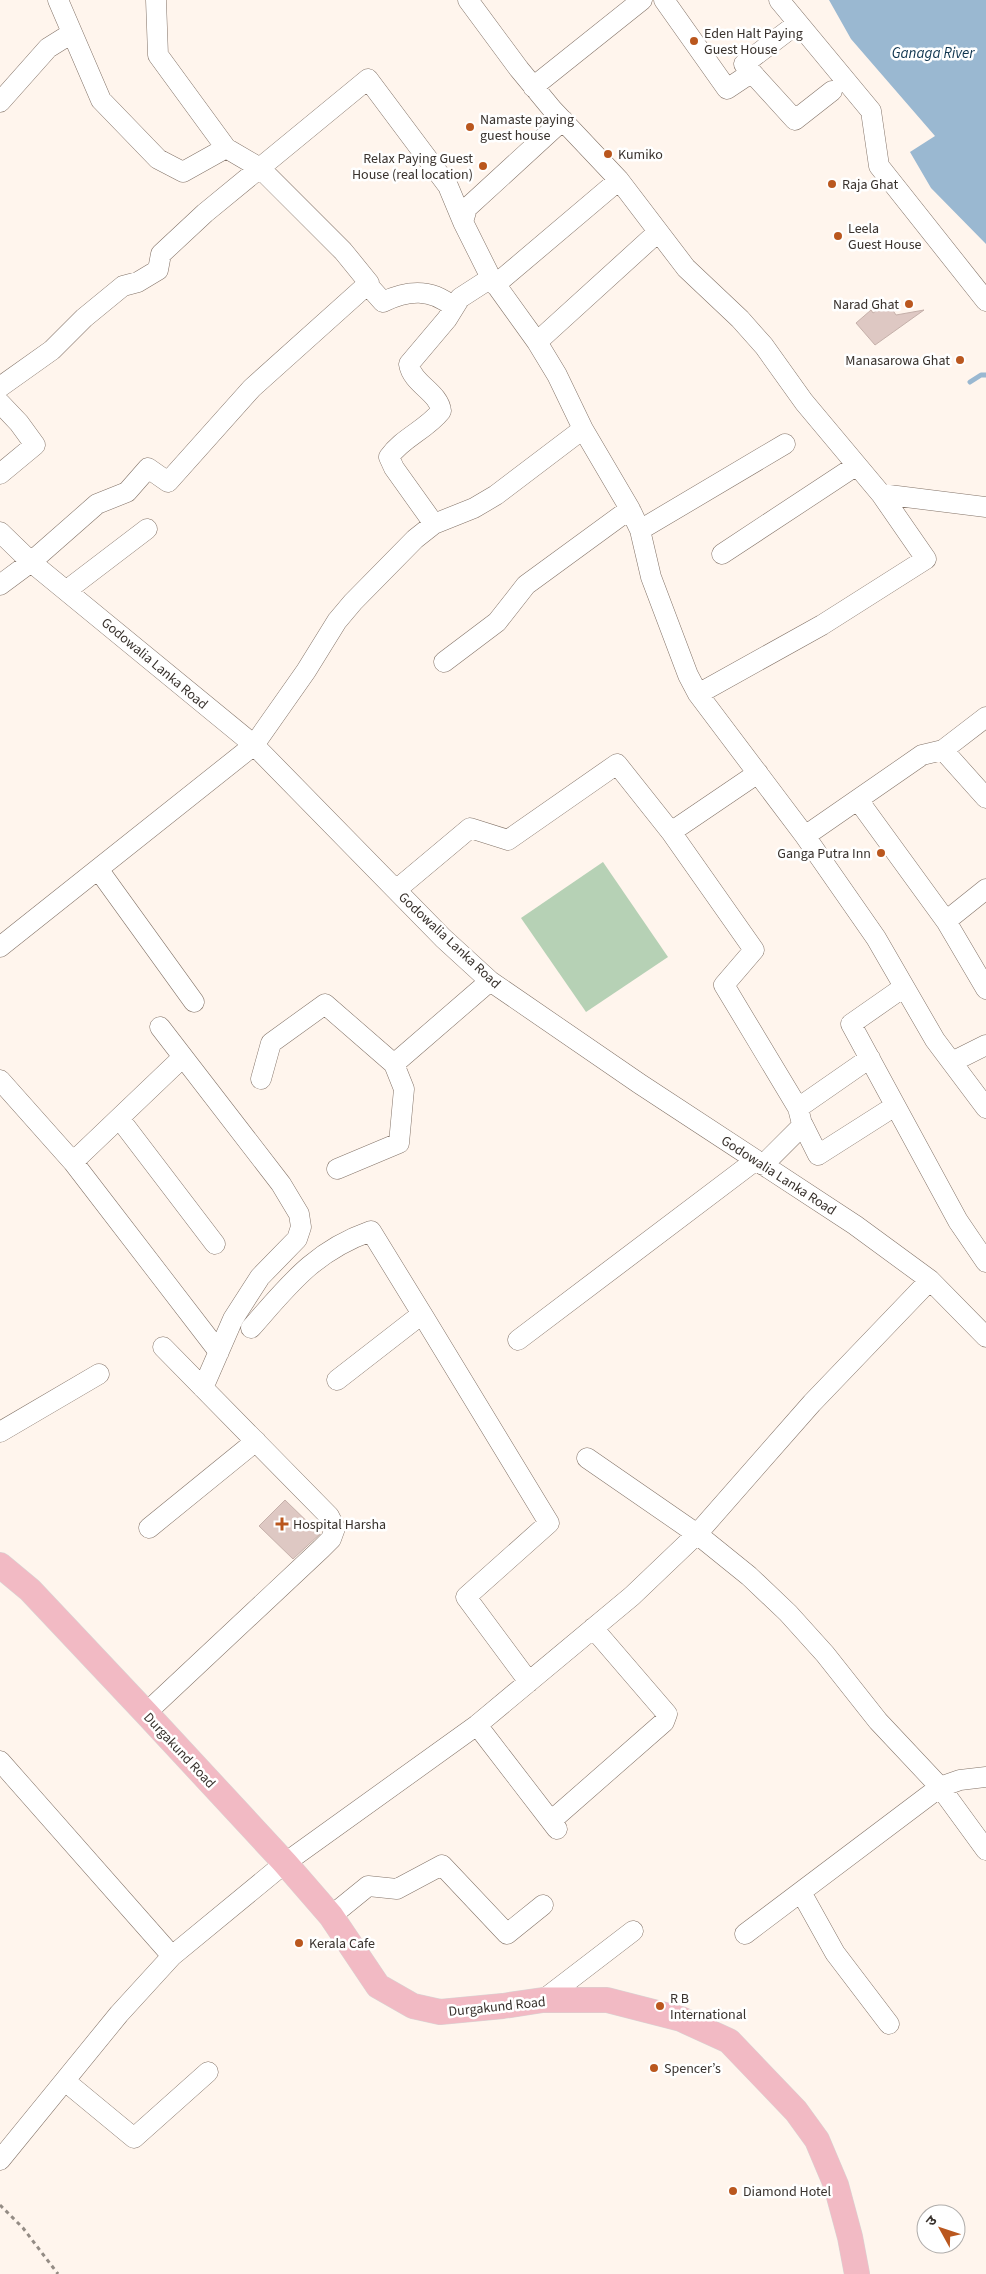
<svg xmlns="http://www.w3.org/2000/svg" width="986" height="2274" font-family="'Source Sans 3','Noto Sans Devanagari',sans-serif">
<rect width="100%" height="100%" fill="#fff5ed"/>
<!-- green -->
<path fill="#b6d1b5" d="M603,862L668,957L586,1012L521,918Z"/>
<!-- water -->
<path fill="#9ab8d1" d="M829,0H986V244L931,188L910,152L935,136L851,39Z"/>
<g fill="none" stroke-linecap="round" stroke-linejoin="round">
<!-- stream -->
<path stroke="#9ab8d1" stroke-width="5" d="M970,382L981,375H986"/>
</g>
<!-- building -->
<path fill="#dec8c3" stroke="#c5b0aa" d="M888,303L896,315L924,310L875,345L856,323L871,310L873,313Z
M285,1500L320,1534L293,1559L259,1526Z"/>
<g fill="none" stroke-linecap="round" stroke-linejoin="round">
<!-- minor casing -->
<g stroke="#837368" stroke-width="21">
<path id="minor" d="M58,0L101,100L158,159L183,172L226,148
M468,0L519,69L552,109L619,180L686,268L740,319L764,346L804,402L881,494L926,559L822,625L698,694
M664,0L727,89L751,73
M779,0L871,111L879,166L986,301
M798,23L744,64L795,120L832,91
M533,87L642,0
M0,102L48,48L72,33
M563,120L467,208L463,222L491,278L537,342L557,375L583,429L630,509L640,530L651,577L688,675L698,694L805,836L876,938L935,1040L986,1108
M367,284L383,302C408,290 431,288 453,307
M495,285L619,180
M537,342L658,232
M0,387L52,350L84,318L123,286L138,282L158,270L161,254L205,213L368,79L448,186L463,222
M0,403L19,423L35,445L0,474
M881,494L986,507
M434,524L394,468L389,457C402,438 426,430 441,411C439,392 412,384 409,364L447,319L460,298L491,278
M640,530L785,444
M0,532L31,562L254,745L443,938L490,981L640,1084L855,1225L930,1280L986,1337
M722,554L857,465
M0,585L31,562L97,504L127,492L148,468L168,482L252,388L369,283L343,251L260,168L226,148L158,55L156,0
M67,590L147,529
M444,662L497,622L526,585L630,509
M943,750L986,798
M858,800L946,921L986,989
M671,832L754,950L724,985L798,1108
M805,836L922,755L943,750L986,717
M98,869L194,1002
M396,890L470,828L508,840L617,764L671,832L758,773
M946,921L986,889
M0,947L254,745L306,671L337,621L353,602L415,539L434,524L474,508L496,495L583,429
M904,987L851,1024L958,1221L986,1262
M160,1027L281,1184L299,1214L301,1227L297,1239L260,1277L233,1319L203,1388
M952,1062L986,1045
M394,1064L490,981
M261,1079L271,1043L325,1004L394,1064L404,1089L399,1143L337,1169
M0,1080L73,1162L219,1352
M119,1118L215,1244
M801,1120L798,1108L870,1058
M73,1162L182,1058
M763,1165L803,1125L818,1155L895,1106
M251,1328C289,1285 314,1251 371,1231L422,1314
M518,1340L756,1160
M337,1380L422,1314L549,1523L466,1597L529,1682
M0,1432L99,1374
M587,1458L697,1534L749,1576L788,1613L825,1654L878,1721L940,1787L986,1850
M149,1528L256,1441
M146,1713L321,1549L331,1539L335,1528L329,1516L163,1347
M477,1725L557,1829
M0,1761L172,1956
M551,1821L664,1722L667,1714L593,1628
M801,1892L835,1953L889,2024
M331,1916L368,1886L397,1889L442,1865L507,1934L543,1905
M745,1934L940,1787L960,1780L986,1777
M543,2000L633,1931
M65,2081L134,2138L208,2072
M0,2160L119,2014L172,1956L285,1863L477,1725L632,1596L697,1534L812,1403L930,1280"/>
</g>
<!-- major casing -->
<g stroke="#d7d6d5" stroke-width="26">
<path id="major" d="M0,1565L30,1590L146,1713L285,1863L331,1916L378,1986L413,2006L440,2012L503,2006L543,2000H607L681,2019L729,2041L796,2111L817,2140L836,2185L850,2237L857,2274"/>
</g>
<!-- path -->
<path stroke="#948c85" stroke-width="3" stroke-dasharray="4 4" stroke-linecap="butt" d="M0,2205L23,2228L58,2274"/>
<!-- minor -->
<use href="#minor" stroke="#fff" stroke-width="20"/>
<!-- major -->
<use href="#major" stroke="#f2bac4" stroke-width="25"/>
</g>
<!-- markers -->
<g fill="#ba571e" stroke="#fff" stroke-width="2">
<circle cx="694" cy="41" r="5"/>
<circle cx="470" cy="127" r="5"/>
<circle cx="608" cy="154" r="5"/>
<circle cx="483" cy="166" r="5"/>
<circle cx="832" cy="184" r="5"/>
<circle cx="838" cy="236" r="5"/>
<circle cx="909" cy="304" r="5"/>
<circle cx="960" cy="360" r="5"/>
<circle cx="881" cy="853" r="5"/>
<path d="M279.5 1516.5h5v5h5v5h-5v5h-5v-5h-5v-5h5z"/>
<circle cx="299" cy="1943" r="5"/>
<circle cx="660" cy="2006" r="5"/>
<circle cx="654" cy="2068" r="5"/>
<circle cx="733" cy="2191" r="5"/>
</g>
<g text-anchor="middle" stroke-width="5" stroke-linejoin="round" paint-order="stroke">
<!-- poi labels -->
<g font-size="14" fill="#39322d" stroke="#fff" text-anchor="start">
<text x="704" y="38">Eden Halt Paying<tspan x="704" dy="16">Guest House</tspan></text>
<text x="480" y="124">Namaste paying<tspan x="480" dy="16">guest house</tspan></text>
<text x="618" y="159">Kumiko</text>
<text x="473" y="163" text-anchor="end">Relax Paying Guest<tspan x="473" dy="16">House (real location)</tspan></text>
<text x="842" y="189">Raja Ghat</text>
<text x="848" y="233">Leela<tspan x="848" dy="16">Guest House</tspan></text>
<text x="899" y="309" text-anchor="end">Narad Ghat</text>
<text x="950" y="365" text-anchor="end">Manasarowa Ghat</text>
<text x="871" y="858" text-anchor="end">Ganga Putra Inn</text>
<text x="293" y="1529">Hospital Harsha</text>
<text x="309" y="1948">Kerala Cafe</text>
<text x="670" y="2003">R B<tspan x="670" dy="16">International</tspan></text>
<text x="664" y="2073">Spencer’s</text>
<text x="743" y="2196">Diamond Hotel</text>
</g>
<!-- street labels -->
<g font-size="14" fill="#39322d" stroke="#fff">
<text transform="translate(155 663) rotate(40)" y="5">Godowalia Lanka Road</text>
<text transform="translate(450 940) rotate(43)" y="5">Godowalia Lanka Road</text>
<text transform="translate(779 1175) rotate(33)" y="5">Godowalia Lanka Road</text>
<text transform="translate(180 1750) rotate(47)" y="5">Durgakund Road</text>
<text transform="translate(497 2006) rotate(-6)" y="5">Durgakund Road</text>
</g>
<!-- water labels -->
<g font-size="15" font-style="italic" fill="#0e344e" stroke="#fff">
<text x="933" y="58">Ganaga River</text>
</g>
</g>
<!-- north arrow -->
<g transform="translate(941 2229) rotate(310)"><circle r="24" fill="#ffffff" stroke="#b0adab"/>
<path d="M0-4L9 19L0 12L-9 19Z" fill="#ba571e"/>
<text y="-8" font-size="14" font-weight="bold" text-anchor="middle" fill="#39322d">उ</text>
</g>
</svg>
